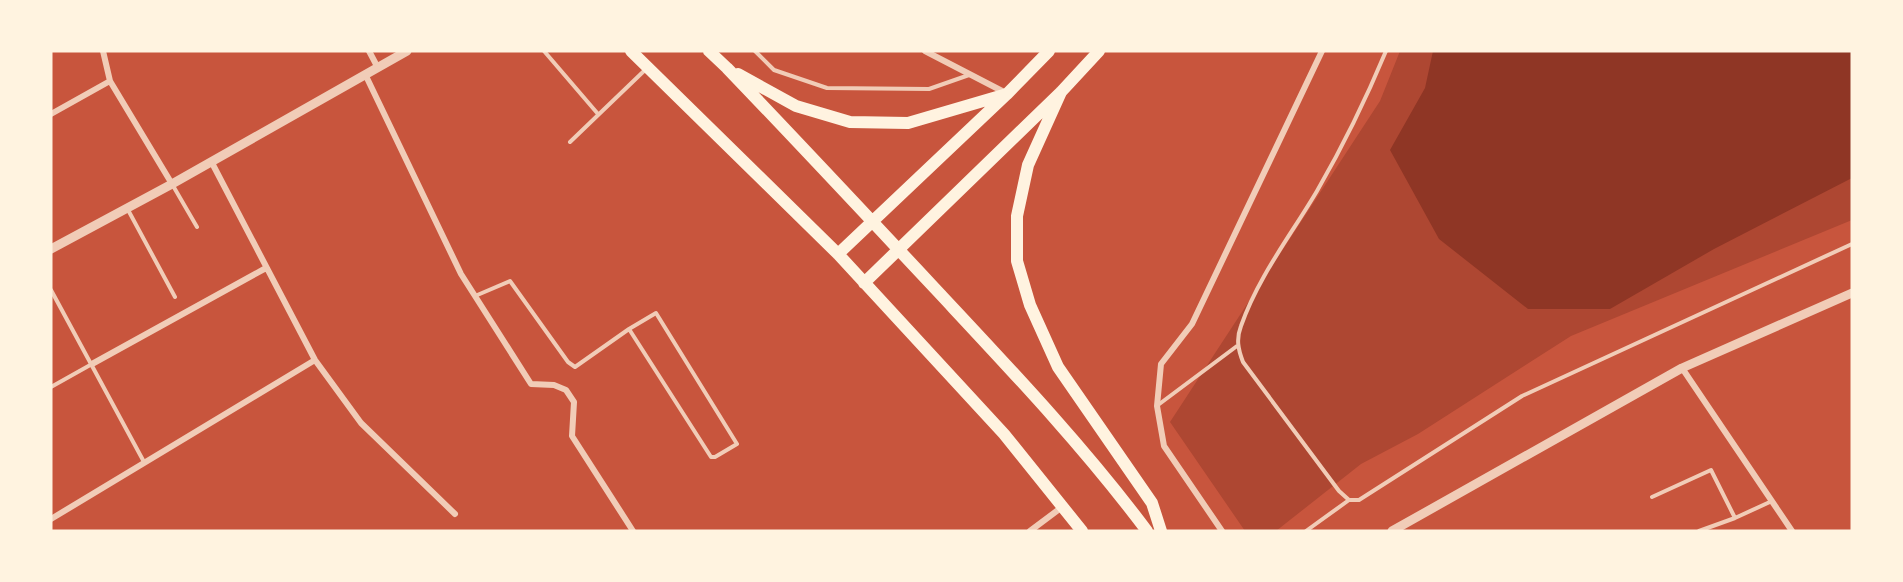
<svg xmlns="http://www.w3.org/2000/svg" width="1903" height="582" font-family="Karla,sans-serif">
<rect width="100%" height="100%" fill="#c8553d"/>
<!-- green -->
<path fill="#ae4732" d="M1400,51H1852V220L1571,336L1418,434L1361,464L1276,531H1245L1170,422L1380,101Z"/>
<!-- water -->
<path fill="#8f3625" d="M1433,51H1852V178L1714,249L1610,309H1528L1439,239L1390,150L1425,88Z"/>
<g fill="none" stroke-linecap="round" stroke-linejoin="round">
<!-- service -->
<path stroke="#f1ccb7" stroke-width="4" d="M544,51L598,114
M755,51L774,70L827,88L929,89L969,75
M570,142L645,70
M172,184L197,227
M127,208L175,297
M51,290L144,462
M475,296L510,281L568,362L575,367L629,329L711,457H715L737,444L656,313L629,329
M51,387L92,364
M1158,405L1237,346
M1652,497L1711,470L1735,518
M1349,500L1339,491L1243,362C1238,349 1236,339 1241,326C1258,277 1291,235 1317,191C1343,146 1366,99 1386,51
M1306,531L1349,500H1359L1522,396L1852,244
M1699,531L1735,518L1772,501"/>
<!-- minor -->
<path stroke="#f1ccb7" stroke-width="6" d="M103,51L110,81L172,184
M369,51L378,68
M925,51L1006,93
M366,76L461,274L531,384L554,385L566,390L574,402L572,436L633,531
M51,114L110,81
M211,161L315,360L361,423L455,514
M92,364L266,268
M1682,368L1792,531
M51,519L315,360
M1030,531L1062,507
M1222,531L1164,446L1157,406L1161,364L1192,324L1322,51"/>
<!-- tertiary -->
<path stroke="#f1ccb7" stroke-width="9" d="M51,249L172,184L407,51
M1392,531L1682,368L1852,293"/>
<!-- primary -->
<path stroke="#fff3e0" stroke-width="12" d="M631,51L838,254L1004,434L1082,531
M709,51L727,68C799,143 870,219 942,296C1013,372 1084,447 1147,531
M738,74L796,106L850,122L908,123L1007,94
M1061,92L1028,165L1017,216V261L1030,305L1058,367L1152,503L1161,531
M838,254L1007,94L1049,51
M864,283L1061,92L1099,51"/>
</g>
<!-- border -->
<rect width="1903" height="582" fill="none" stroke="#fff3e0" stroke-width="105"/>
</svg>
